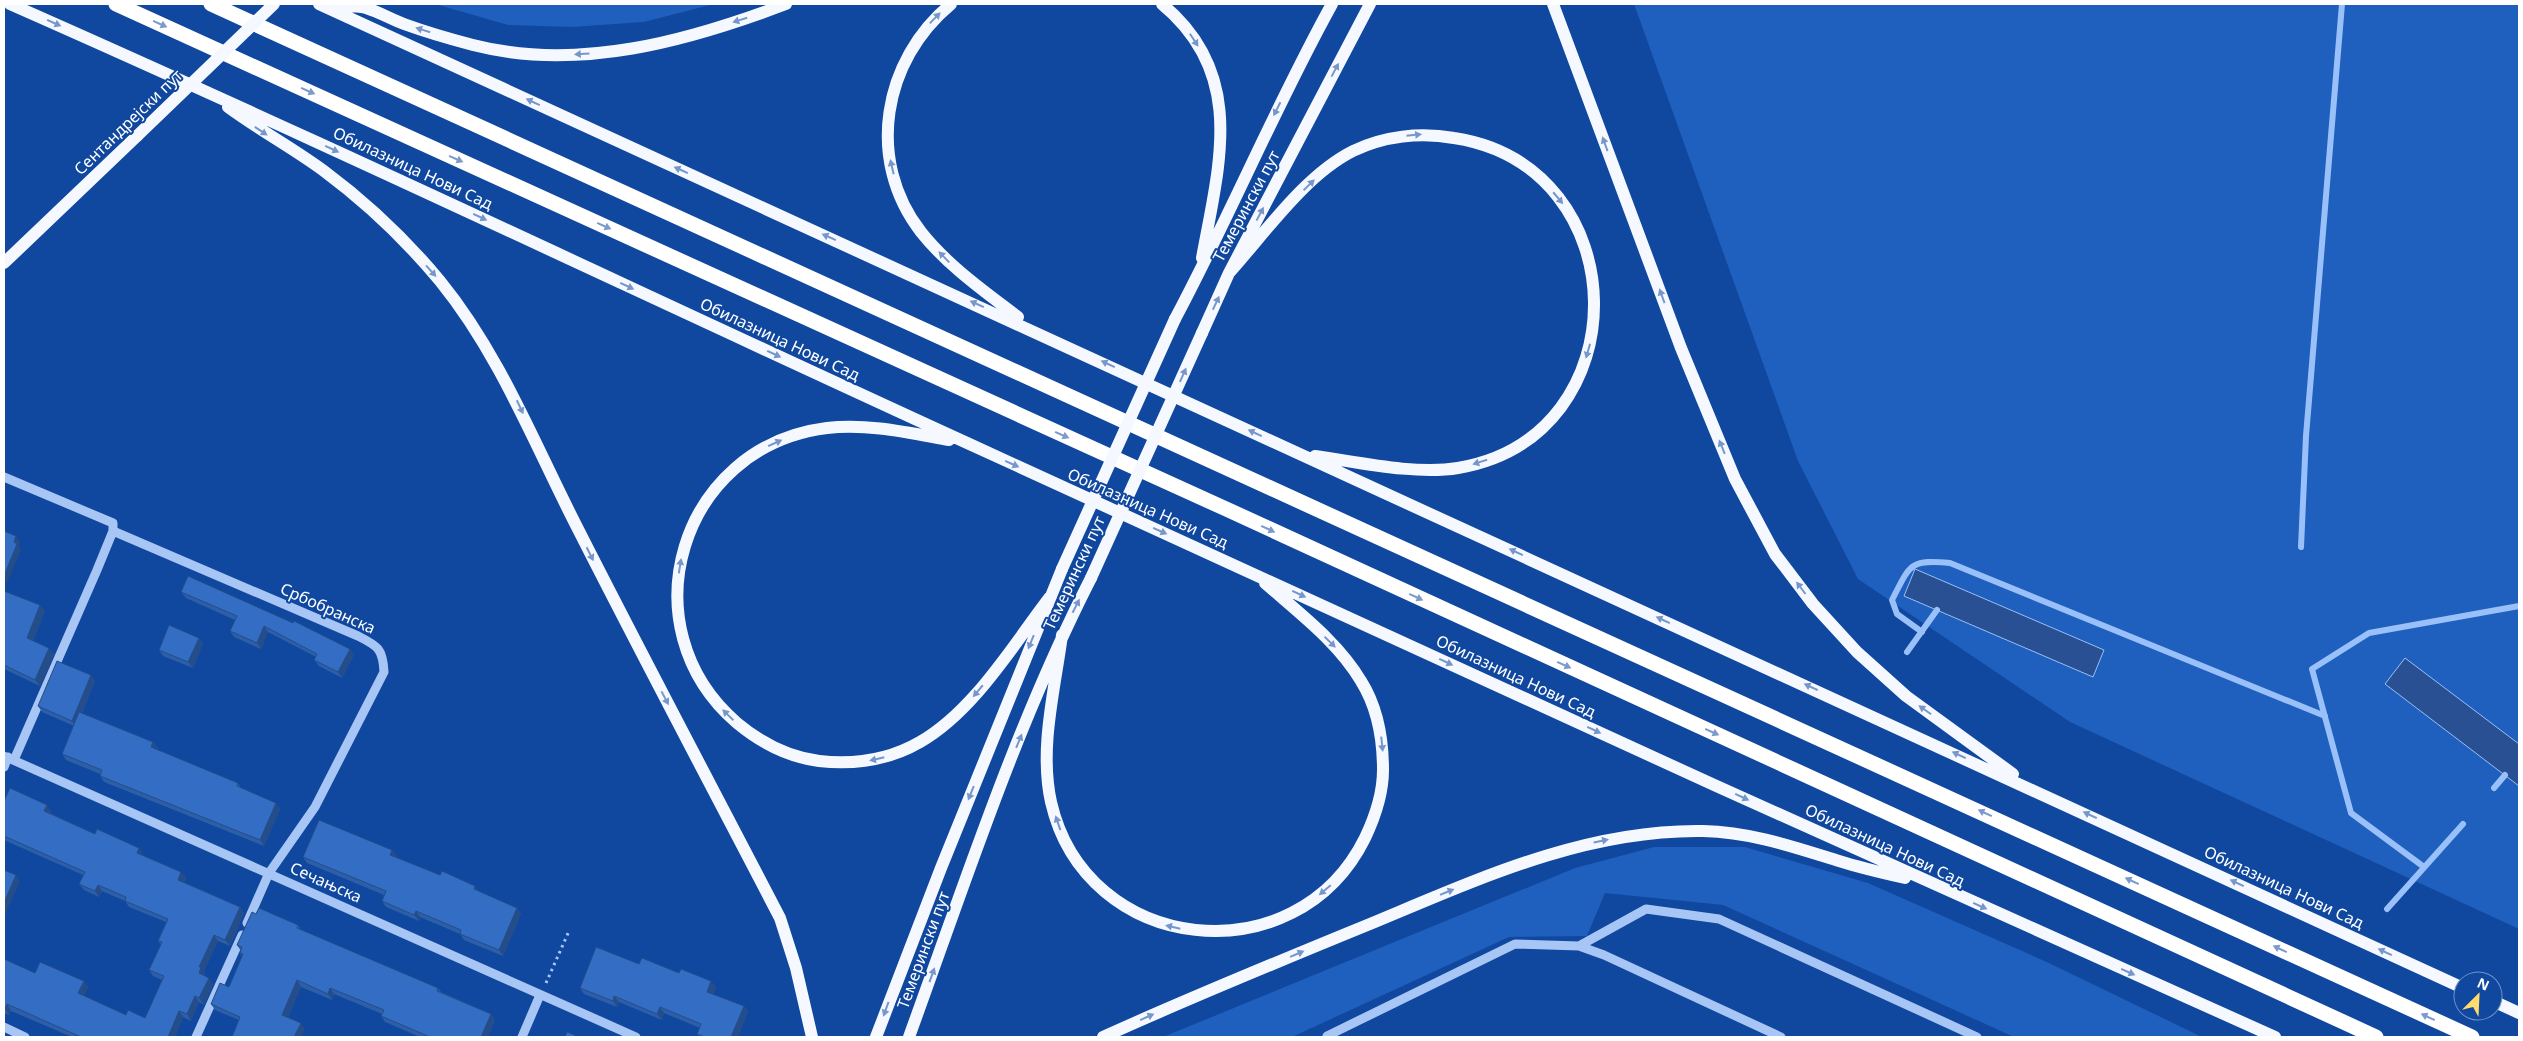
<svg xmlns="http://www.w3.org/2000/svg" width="2523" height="1041" font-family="'Noto Sans',sans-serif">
<rect width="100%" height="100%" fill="#10479f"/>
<!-- green -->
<path fill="#1f5fbd" d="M435,4H714L644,22L572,27L508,25Z
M1634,4H2519V929L2070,722L1858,579L1798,461Z
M1654,847H1745L1868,883L2049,963L2202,1037H2014L1723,905L1605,893L1587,936L1509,937L1292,1037H1163L1575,868Z"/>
<!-- water -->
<path fill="#285092" stroke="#99c0f9" d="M1915,569L2104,650L2093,677L1904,596Z
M2405,658L2519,744V786L2385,684Z"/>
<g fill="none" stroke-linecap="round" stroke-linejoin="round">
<!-- stream -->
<path stroke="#99c0f9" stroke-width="6" d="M2301,547L2306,436L2342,4
M1922,632L1897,614L1892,600C1910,565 1909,559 1950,563L2325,716
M1907,652L1937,610
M2494,788L2505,775
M2424,867L2351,813L2312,669L2369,633L2519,606
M2387,909L2463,824"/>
<!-- path -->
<path stroke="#a7c6f5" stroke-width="3" stroke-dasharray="2.5 4" stroke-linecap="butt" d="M546,983L569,931"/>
<!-- minor -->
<path stroke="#a7c6f5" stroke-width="9" d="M4,477L113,523V531L97,570L14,760
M113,531L358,636C378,646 383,649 384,672L315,807L269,873L247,923
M4,756L636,1037
M4,767L8,757
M1579,946L1646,909L1719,919L1977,1037
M4,1027L25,1037
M1327,1036L1515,944L1579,946L1604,955L1781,1037
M196,1037L242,935
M522,1037L540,995"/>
<!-- major -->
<path stroke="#f5f9ff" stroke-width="12" d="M10,4C330,145 646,296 965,442C1400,643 1837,842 2275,1037
M319,4L2463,988
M328,4C340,6 354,5 366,8C379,12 391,19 404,24C426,32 450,39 473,45C578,72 688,41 786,4
M951,4C883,60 865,160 921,232C948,266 984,291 1018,317
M1162,4C1247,74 1219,165 1202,258
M1553,4L1681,348L1735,479L1775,554L1813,604L1857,652L1906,696L2013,774
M228,107C259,130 293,148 324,171C367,203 406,240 440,281C501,356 535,446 579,531C645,661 713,789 780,918L796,968L812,1037
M4,263L137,136
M1229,273C1265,233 1305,175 1353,151C1384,136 1420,132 1454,138C1638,166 1642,437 1458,468C1415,475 1358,462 1315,456
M1175,319C1230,216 1275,107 1332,4
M1202,333L1229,273L1370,4
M949,440C910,433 867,423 827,428C680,446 625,627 737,723C761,743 788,757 819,761C855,765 889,760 920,742C974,711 1013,645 1050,597
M1062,635C1055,689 1039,748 1051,802C1086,955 1296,978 1365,838C1375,817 1383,794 1383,770C1383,739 1378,708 1361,681C1338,642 1299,613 1265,583
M2493,1001L2519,1013
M876,1037L941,868L1062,569
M909,1037C965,883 1016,725 1091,578
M1103,1037C1189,998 1277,962 1365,926C1474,881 1583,829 1703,831C1751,832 1794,847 1839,861C1861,868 1883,873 1905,878"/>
<!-- highway -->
<path stroke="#fff" stroke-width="15" d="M116,4L1224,508L2376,1037
M211,4L2472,1037"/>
<!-- major-bridge -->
<path stroke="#f5f9ff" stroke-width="12" d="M137,136L274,4
M1062,569L1175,319
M1091,578L1202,333"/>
</g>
<!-- wall -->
<path fill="#2d5fa9" d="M4,591L45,611L33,641L54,654L40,686L4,669Z
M181,592L350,649L354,655L342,678L319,666L314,660L316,657L268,632L261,649L234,637L230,631L235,620L186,598Z
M199,638L203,644L193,668L163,656L159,650Z
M95,681L82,713L153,742L158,748L157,750L238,783L241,788L280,809L264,846L104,782L100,776V774L66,760L62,754L74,726L42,712L38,706Z
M4,801L51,811L50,813L95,834L139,848L143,854L142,855L181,872L186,878L184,882L240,907L244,913L230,946L218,941L204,971L205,973L204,976L213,984L204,1005L199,1002L191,1021L183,1017L175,1037H72L11,1011L9,1015L4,1013V959L35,973L84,981L88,987L84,996L126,1015L145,1018L162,980L153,976L149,970L161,945L158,941L166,922L129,907L125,901L102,891L99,897L84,890L79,884L83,875L4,840Z
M392,850L397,856L396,857L440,875L475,886L479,892L517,908L521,914L503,956L464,940L460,934L420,917L419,921L386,907L382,901L384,895L307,863L303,857Z
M256,914L298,925L301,930L438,988L441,992L491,1014L495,1020L488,1037H420L385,1022L381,1016L382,1014L334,994L332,1000L301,987L288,1017L305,1029L239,1020L215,1010L211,1004L229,987L242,957L240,953L241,951L237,945Z
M679,973L711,981L716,987L713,994L744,1006L748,1012L738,1037H699L697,1034L700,1028L664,1013L662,1020L619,1002L617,1007L584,994L580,988Z"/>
<!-- shaded-wall -->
<path fill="#244d89" d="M16,536L20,542L19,546L21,550L7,583L4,578V576Z
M40,605L45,611L32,644L27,638Z
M264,626L268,632L261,649L257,643Z
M199,638L203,644L193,668L188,662Z
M49,648L54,654L40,686L35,680Z
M350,649L354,655L342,678L338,672Z
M91,675L95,681L76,727L72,721Z
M153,742L158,748L155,753L151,747Z
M276,803L280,809L264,846L260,840Z
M47,805L51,811L48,817L44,811Z
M139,848L143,854L141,859L137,853Z
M392,850L397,856L395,861L390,855Z
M181,872L186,878L182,886L178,880Z
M16,875L20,881L4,918V903Z
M98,885L102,891L99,897L95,891Z
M475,886L479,892L474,889Z
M240,907L244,913L230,946L225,940Z
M517,908L521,914L503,956L499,950Z
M416,911L420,917L419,921L414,915Z
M214,935L218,941L204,971L205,973L203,979L199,973V967Z
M209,978L213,984L204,1005L199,998Z
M297,980L301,987L286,1021L282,1015Z
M84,981L88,987L83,999L78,993Z
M711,981L716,987L711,998L707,992Z
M330,988L334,994L332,1000L328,994Z
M195,996L199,1002L191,1021L187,1014Z
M614,996L619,1002L617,1007L613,1001Z
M7,1004L11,1011L9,1015L5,1009Z
M744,1006L748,1012L738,1037H731Z
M660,1007L664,1013L662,1020L657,1014Z
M179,1011L183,1017L175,1037H168Z
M491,1014L495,1020L488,1037H481Z
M301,1023L305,1029L301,1037H294Z"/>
<!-- building -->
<path fill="#346ec4" stroke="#244d89" d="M4,531L16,536L14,542L17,544L4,576Z
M188,576L293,623L294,621L350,649L338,672L314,660L317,654L264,626L257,643L230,631L237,616L181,592Z
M4,591L40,605L27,638L49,648L35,680L4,665Z
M169,625L199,638L188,662L159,650Z
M57,661L91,675L72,721L38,706Z
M79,712L153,742L151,747L238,783L237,786L276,803L260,840L100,776L102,770L62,754Z
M10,788L47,805L44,811L95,834L97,829L139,848L137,853L181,872L178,880L240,907L225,940L214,935L199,967H201L199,973L209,978L199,998L195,996L187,1014L179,1011L168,1037H81L7,1004L5,1009L4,1008V959L35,973L40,962L84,981L78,993L126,1015L128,1010L145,1018L164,976L149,970L162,942L158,941L168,919L125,901L126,897L98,885L95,891L79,884L85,872L4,836V801Z
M319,820L392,850L390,855L440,875L442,871L475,886L474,889L517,908L499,950L460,934L461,930L416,911L414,915L382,901L386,891L303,857Z
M4,870L16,875L4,903Z
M259,908L298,925L297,928L438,988L437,991L491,1014L481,1037H430L381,1016L384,1010L330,988L328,994L297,980L282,1015L301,1023L294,1037H232L240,1017L211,1004L220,983L229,987L243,954L240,953L242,947L237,945L252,912L256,914Z
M596,947L639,964L642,958L679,973L681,969L711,981L707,992L744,1006L731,1037H705L697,1034L701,1024L660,1007L657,1014L614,996L613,1001L580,988Z
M567,1032L579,1037H565Z"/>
<!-- one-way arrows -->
<defs><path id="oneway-solid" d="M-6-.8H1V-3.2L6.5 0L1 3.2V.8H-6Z" transform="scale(1.25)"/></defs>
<g fill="#7797ca">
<use href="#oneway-solid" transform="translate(935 18) rotate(-46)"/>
<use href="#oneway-solid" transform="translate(740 20) rotate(162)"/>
<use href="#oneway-solid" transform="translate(54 23) rotate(24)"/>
<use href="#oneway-solid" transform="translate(423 30) rotate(-163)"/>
<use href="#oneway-solid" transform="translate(1194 40) rotate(57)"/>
<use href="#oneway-solid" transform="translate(582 54) rotate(176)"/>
<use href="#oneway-solid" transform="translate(1335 70) rotate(-62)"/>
<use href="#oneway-solid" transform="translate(533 102) rotate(-155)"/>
<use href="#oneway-solid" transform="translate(1277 109) rotate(117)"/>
<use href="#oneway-solid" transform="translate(261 131) rotate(34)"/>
<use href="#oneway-solid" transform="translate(1414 135) rotate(-6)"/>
<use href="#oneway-solid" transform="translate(1605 144) rotate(-110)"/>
<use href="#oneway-solid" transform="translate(332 149) rotate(25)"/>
<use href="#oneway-solid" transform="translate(892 167) rotate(-103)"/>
<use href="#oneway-solid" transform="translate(681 170) rotate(-156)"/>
<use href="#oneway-solid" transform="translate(1309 185) rotate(-44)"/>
<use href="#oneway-solid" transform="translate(1558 198) rotate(50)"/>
<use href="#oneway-solid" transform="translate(1260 214) rotate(-62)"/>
<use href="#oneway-solid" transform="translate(480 217) rotate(25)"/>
<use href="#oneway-solid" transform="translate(829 237) rotate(-156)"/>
<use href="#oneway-solid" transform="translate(944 257) rotate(-134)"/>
<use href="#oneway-solid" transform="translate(431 271) rotate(48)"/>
<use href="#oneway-solid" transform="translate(627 286) rotate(25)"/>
<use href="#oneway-solid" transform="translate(1662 296) rotate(-110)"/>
<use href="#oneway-solid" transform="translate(1216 303) rotate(-65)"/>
<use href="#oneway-solid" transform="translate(977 304) rotate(-156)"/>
<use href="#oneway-solid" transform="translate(1588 351) rotate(106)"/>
<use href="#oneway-solid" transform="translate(774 354) rotate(25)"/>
<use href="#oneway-solid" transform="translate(1108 364) rotate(-155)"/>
<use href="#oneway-solid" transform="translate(1183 375) rotate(-66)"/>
<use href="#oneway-solid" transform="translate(520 407) rotate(65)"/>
<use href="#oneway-solid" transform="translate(1255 433) rotate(-155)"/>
<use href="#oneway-solid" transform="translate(775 443) rotate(-24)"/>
<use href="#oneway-solid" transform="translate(1722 447) rotate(-112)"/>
<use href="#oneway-solid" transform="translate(1480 462) rotate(162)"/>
<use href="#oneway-solid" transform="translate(1012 464) rotate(24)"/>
<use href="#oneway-solid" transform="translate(1160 531) rotate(24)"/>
<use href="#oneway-solid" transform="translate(1516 552) rotate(-155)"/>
<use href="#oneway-solid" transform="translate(590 554) rotate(63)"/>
<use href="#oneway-solid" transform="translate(680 566) rotate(-81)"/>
<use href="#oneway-solid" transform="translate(1801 588) rotate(-127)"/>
<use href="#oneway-solid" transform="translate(1299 594) rotate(25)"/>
<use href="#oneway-solid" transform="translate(1076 606) rotate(-63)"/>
<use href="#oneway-solid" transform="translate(1663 620) rotate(-155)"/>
<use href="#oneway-solid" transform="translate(1031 642) rotate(112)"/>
<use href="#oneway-solid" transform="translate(1330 642) rotate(44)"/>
<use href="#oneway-solid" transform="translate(1446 662) rotate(25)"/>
<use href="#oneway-solid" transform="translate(1811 687) rotate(-155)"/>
<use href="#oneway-solid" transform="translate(978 691) rotate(130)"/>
<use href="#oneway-solid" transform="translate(665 698) rotate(62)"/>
<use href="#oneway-solid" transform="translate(1925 710) rotate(-145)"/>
<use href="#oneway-solid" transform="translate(728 715) rotate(-136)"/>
<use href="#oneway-solid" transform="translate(1594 730) rotate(25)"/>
<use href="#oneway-solid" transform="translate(1019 741) rotate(-68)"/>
<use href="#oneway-solid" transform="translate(1382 744) rotate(84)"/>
<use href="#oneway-solid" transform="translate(1959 755) rotate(-155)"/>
<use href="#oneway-solid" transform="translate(877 759) rotate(167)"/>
<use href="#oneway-solid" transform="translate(971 793) rotate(112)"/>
<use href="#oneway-solid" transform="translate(1742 797) rotate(25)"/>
<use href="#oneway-solid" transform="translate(2090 815) rotate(-155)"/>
<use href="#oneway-solid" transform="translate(1058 823) rotate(-109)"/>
<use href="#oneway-solid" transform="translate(1601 841) rotate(-12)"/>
<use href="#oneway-solid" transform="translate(2237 883) rotate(-155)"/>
<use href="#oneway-solid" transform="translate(1325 890) rotate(140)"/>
<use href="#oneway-solid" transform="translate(1447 892) rotate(-22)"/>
<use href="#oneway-solid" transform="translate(1980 906) rotate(24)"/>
<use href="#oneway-solid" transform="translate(1173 927) rotate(-167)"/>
<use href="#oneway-solid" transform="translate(2385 952) rotate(-155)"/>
<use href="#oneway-solid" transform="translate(1297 954) rotate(-23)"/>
<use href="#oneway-solid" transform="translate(2128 972) rotate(24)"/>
<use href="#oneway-solid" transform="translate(932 975) rotate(-70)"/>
<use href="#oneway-solid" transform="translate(886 1009) rotate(110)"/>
<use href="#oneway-solid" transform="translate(1147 1017) rotate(-24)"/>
</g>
<g fill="#7c9aca">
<use href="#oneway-solid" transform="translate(160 24) rotate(24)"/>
<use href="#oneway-solid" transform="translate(308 91) rotate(24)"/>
<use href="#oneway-solid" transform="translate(456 159) rotate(24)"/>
<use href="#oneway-solid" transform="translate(604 226) rotate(24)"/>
<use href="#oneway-solid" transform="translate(1062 435) rotate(24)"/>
<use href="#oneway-solid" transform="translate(1268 529) rotate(25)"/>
<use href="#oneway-solid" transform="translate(1416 597) rotate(25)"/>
<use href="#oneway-solid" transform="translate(1564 665) rotate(24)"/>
<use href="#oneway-solid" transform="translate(1712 732) rotate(24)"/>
<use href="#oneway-solid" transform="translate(1985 813) rotate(-155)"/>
<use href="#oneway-solid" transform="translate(2132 881) rotate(-155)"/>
<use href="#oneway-solid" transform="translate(2280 949) rotate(-155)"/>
<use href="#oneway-solid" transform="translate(2428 1017) rotate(-155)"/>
</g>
<g text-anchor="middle" stroke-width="4" stroke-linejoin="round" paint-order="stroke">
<!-- street labels -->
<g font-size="16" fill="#fff" stroke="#10479f">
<text transform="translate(128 122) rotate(-44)" y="6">Сентандрејски пут</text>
<text transform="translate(413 168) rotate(25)" y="6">Обилазница Нови Сад</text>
<text transform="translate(1246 206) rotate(-62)" y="6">Темерински пут</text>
<text transform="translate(780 339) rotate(25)" y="6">Обилазница Нови Сад</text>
<text transform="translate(1148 508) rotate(24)" y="6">Обилазница Нови Сад</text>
<text transform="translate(1074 573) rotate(-65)" y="6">Темерински пут</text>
<text transform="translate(328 608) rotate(24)" y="6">Србобранска</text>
<text transform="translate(1516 676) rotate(25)" y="6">Обилазница Нови Сад</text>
<text transform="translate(1885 845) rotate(25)" y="6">Обилазница Нови Сад</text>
<text transform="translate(326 882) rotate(24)" y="6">Сечањска</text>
<text transform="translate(2284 887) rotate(25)" y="6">Обилазница Нови Сад</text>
<text transform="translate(923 950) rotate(-70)" y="6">Темерински пут</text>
</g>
</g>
<!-- border -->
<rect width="2523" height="1041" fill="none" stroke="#ffffff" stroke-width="10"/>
<!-- north arrow -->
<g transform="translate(2478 996) rotate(24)"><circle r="24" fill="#10479f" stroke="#7091c5"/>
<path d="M0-4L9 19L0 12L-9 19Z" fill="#ffdc6b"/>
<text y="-8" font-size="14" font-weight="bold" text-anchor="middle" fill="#ffffff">N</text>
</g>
</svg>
